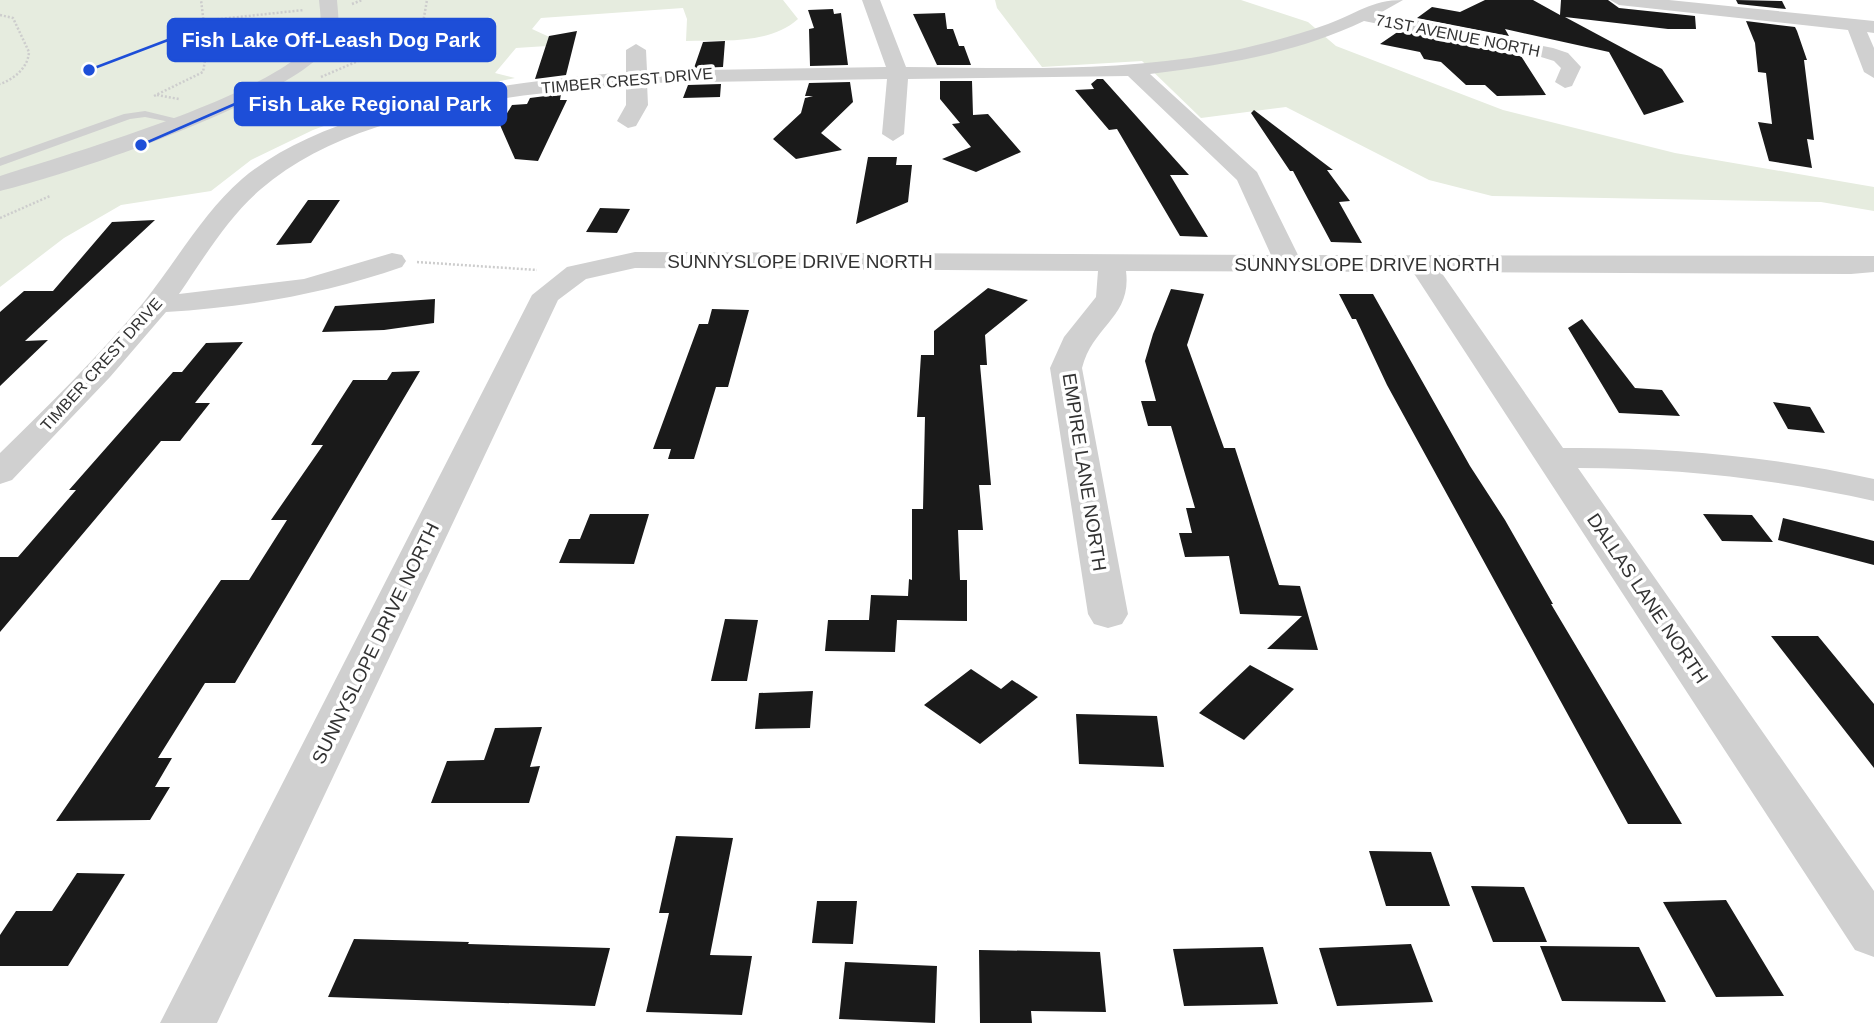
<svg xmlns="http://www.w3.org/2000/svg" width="1874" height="1023" font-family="Arial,sans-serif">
<rect width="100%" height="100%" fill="#fff"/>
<!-- green -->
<path fill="#e6ecdf" d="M0,0H783L798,19C769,45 722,40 686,41L687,19L683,8L541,18L532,29L556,40L547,46L516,48L495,73L515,78L370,109L313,130L251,160L211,191L121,205L64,238L0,287Z
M995,0H1241L1308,22L1336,46L1503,110L1675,153L1874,187V211L1821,202L1492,196L1429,180L1286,107L1201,118L1142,61L1042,67L997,8Z"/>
<!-- building -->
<path fill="#1a1a1a" d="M1485,0H1533L1560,15L1561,0H1608L1619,8L1695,16L1696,29H1668L1565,17L1662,69L1684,102L1644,115L1609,52L1505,29L1509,36L1417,18L1432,7L1460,12Z
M1736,0L1782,1L1786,9L1738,4Z
M833,9L834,14L841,13L848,65L810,66L809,29L814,28L808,10Z
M945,13L947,29H953L959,46H964L971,65H937L913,14Z
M1746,21L1795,27L1797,31L1807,60H1804L1814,140L1807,139L1812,168L1769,161L1758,122L1772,124L1766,73L1758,72L1755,43Z
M577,31L566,75L535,79L549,36Z
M1399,31L1521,56L1546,95L1497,96L1485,85H1466L1441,62L1424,59L1420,52L1380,44Z
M725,41L723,67L694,68L703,42Z
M1097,79H1103L1189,175H1170L1208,237L1180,236L1117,129L1109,130L1075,90L1094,89L1091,84Z
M940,81H972L973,115L988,114L1021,152L976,172L942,159L971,147L952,124L960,123L940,99Z
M850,82L853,102L821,133L842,150L796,159L773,139L801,113L805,98L813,96H805L809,83Z
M721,84L720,97L683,98L688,85Z
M561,94L560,100H567L538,161L515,159L500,125L512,105L527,104L530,98Z
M1254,110L1333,170H1327L1350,201L1339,202L1362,243L1331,242L1293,171H1290L1251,113Z
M868,157H897L896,165H912L908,202L856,224Z
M308,200H340L311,243L276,245Z
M600,208L630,209L617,233L586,232Z
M155,220L25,341L48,340L0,386V312L24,291H53L112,222Z
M988,288L1028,300L985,335L987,365H980L991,485H979L983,530H958L960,580H967V621L897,620L895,652L825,651L828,620H869L871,595L908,596L909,579L912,580V509H923L925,417H917L921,355H934V331Z
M1171,289L1204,294L1187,345L1224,448H1235L1279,585L1300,586L1318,650L1267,649L1302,616L1240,614L1229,556L1185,557L1179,533H1192L1186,508H1195L1171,426H1148L1141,401H1156L1145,361L1153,334Z
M1339,294H1373L1470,466L1505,520L1553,604H1551L1682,824H1628L1387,385L1356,319H1352Z
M435,299L434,323L384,330L322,332L335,306Z
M712,309L749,310L728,387H716L694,459H668L671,449H653L699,324H708Z
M1582,319L1635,388L1662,390L1680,416L1619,413L1568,328Z
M243,342L195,403H210L180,441H161L0,632V557H18L76,490H69L173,372H182L206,343Z
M420,371L235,683H205L158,758H172L155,787H170L150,820L56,821L221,580H249L287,520H271L323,445H311L353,380H387L392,372Z
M1773,402L1810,407L1825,433L1788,429Z
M590,514H649L634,564L559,563L569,539H580Z
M1703,514L1752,515L1773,542L1722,541Z
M1783,518L1874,541V565L1778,540Z
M725,619L758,620L747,681H711Z
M1771,636H1818L1874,704V768Z
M1250,665L1294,689L1244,740L1199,713Z
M971,669L1001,689L1012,680L1038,697L980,744L924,705Z
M813,691L810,728L755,729L759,693Z
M1076,714L1157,716L1164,767L1079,764Z
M542,727L530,767L540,766L529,803H431L447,761L484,760L495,728Z
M676,836L733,838L710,955L752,956L742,1015L646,1012L669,913H659Z
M1369,851L1431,852L1450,906H1386Z
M77,873L125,874L68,966H0V935L16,911H52Z
M1471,886L1524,887L1547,942H1493Z
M1726,900L1784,996L1716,997L1663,902Z
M817,901H857L853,944L812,943Z
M354,939L469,942L468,944L610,948L595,1006L328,997Z
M1411,944L1433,1002L1337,1006L1319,948Z
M1540,946L1639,947L1666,1002L1562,1001Z
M1263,947L1278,1004L1184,1006L1173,949Z
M979,950L1100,952L1106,1012L1031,1011L1032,1023H980Z
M845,962L937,966L935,1023L839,1019Z"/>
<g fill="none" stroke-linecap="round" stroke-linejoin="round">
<!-- path -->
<path stroke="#cdcdcd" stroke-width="2.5" stroke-dasharray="2 2" stroke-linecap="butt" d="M352,4L362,0
M0,15L13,18L29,52C28,68 14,79 0,84
M201,21L304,10
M321,77L365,58L423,23L427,0
M157,95L179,99
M154,96L203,72L207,49L201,0
M252,116L305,123
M0,218L50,196
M417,262L537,270"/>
<!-- service -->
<path fill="#d0d0d0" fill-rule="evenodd" d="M145,111L186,121L180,124L145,117L130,119L0,166V158L124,114Z"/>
<!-- minor -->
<path fill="#d0d0d0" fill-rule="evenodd" d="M319,0H337C338,14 341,29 333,42C296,99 71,174 0,191V176C67,154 283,93 317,37C323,27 320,11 319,0Z
M862,0H880L906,67C1008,68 1114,72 1215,54C1253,47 1291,37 1328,24C1356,14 1371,0 1403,0L1380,13L1553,48L1568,53L1581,67L1572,86L1565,88L1555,82L1561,68L1554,61L1541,57L1364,21C1297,53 1224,65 1150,74L1257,172L1298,255L1874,256V272L1851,274L1441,272L1563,448C1669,447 1771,456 1874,479V501C1776,479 1678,468 1578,468L1874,891V957L1855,950L1413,272L1126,271C1132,317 1093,325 1082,368L1128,614L1122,624L1108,628L1094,624L1088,614L1050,368L1064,337L1096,297L1098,271L635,268L586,279L558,300L217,1023H160L532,295L567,267L635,252L1271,255L1237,180L1128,76L908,79L904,134L893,141L882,134L887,79L647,83L648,105L636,126L628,128L617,121L626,105V85C511,95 352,110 261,189C227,218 204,258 179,294L304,279L392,253L402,255L406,261L402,267C324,294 248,307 166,312L110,377L12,480L0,484V453C49,405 99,356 143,303C176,262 202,214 242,179C333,102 511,82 626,72V50L636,44L646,50L647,71L886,67Z
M1610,0H1669L1874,21V33L1867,32L1874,48V78L1864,72L1848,30L1619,5Z"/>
</g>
<g text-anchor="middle" stroke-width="7" stroke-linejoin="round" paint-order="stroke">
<!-- far-street labels -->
<g font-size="16" fill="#333" stroke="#fff">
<text transform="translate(1458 35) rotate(11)" y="6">71ST AVENUE NORTH</text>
<text transform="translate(627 80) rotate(-5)" y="6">TIMBER CREST DRIVE</text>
<text transform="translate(101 364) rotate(-48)" y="6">TIMBER CREST DRIVE</text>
</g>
<!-- street labels -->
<g font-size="19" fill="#333" stroke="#fff">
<text x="800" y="268">SUNNYSLOPE DRIVE NORTH</text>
<text x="1367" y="271">SUNNYSLOPE DRIVE NORTH</text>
<text transform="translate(1085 472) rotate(81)" y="7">EMPIRE LANE NORTH</text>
<text transform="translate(1648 598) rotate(56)" y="7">DALLAS LANE NORTH</text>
<text transform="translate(375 643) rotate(-64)" y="7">SUNNYSLOPE DRIVE NORTH</text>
</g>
</g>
<!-- callouts -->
<path fill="none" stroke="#1d4ed8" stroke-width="2.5" d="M89 70L168 40M141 145L235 104"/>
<g fill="#1d4ed8" stroke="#fff" stroke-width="2.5">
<circle cx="89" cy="70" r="7"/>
<circle cx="141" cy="145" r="7"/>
</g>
<g fill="#1d4ed8" stroke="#1d4ed8" stroke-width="2.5">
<rect x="168" y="19" width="327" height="42" rx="7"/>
<rect x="235" y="83" width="271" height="42" rx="7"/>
</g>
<g font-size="21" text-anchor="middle" font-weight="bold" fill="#fff">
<text x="331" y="47">Fish Lake Off-Leash Dog Park</text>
<text x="370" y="111">Fish Lake Regional Park</text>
</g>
</svg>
